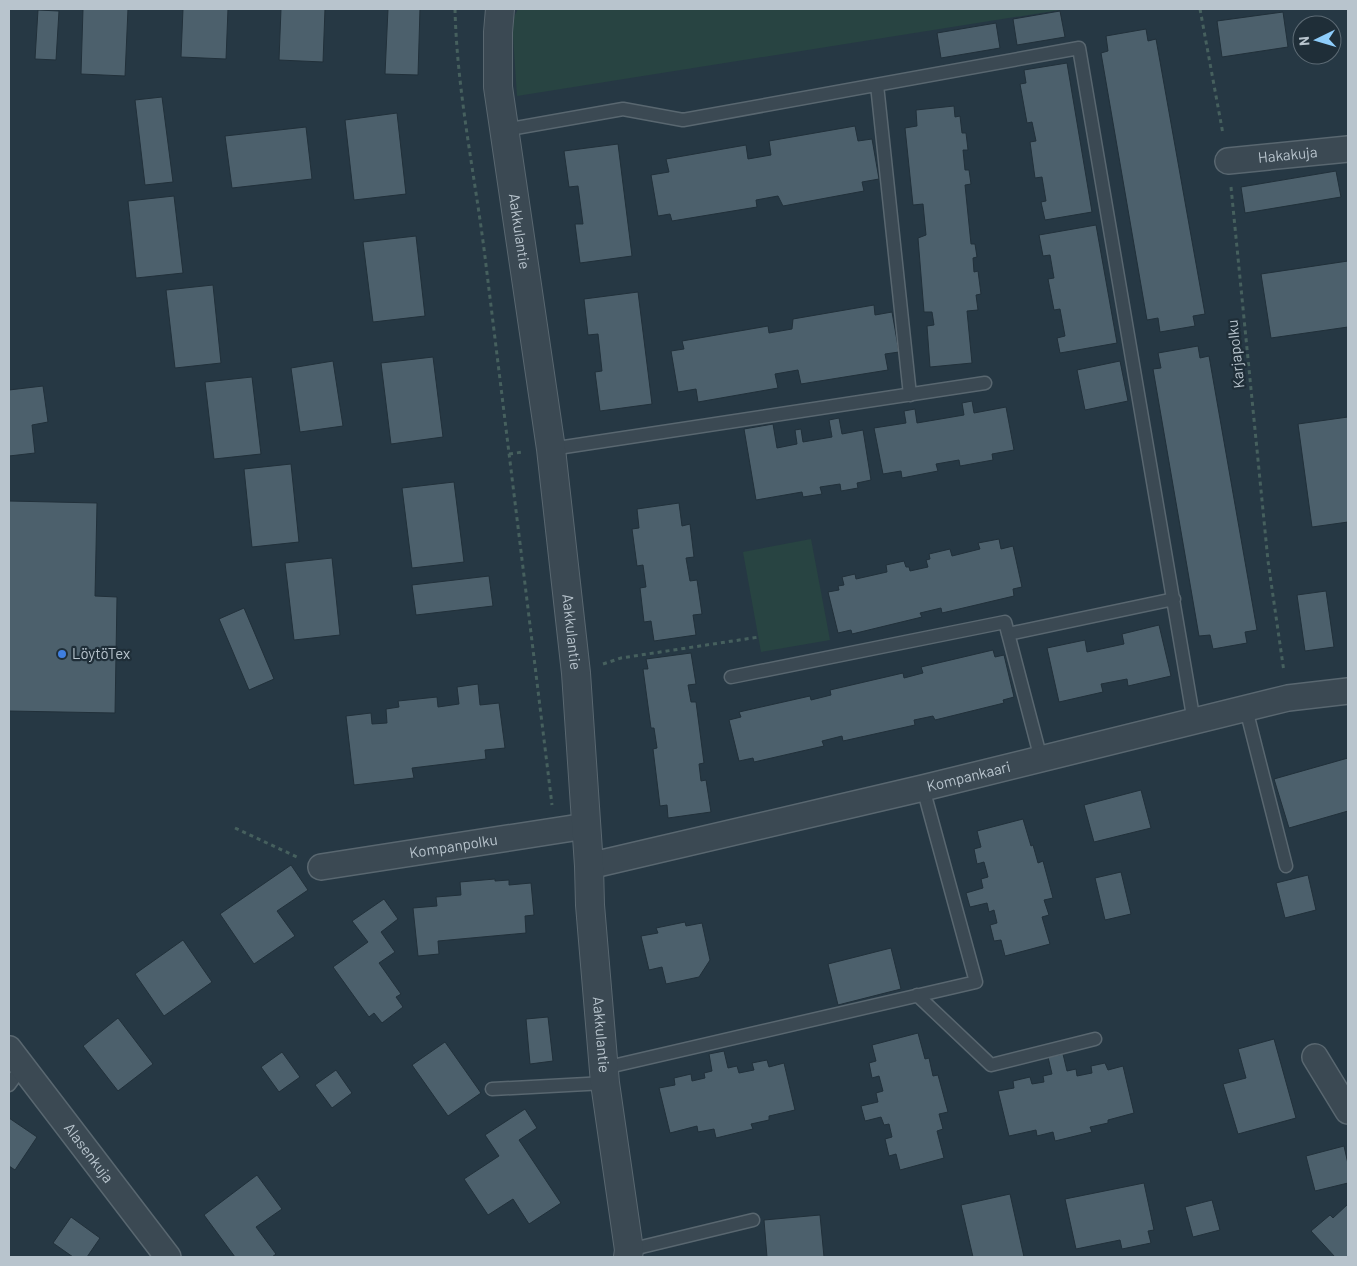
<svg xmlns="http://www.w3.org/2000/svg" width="1357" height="1266" font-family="Barlow,sans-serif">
<rect width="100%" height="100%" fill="#263844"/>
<!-- green -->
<path fill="#284442" d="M518,9H1066L517,96L512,21Z
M811,539L830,640L761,652L743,552Z"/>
<!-- building -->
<path fill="#4c606c" stroke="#21303a" d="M83,9H128L125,76L81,74Z
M183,9H228L226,59L181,57Z
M281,9H325L323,62L279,60Z
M388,9H420L418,75L385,74Z
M38,10L59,11L56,60L35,59Z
M1060,11L1065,37L1017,45L1013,19Z
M1283,12L1288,47L1222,57L1217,21Z
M996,23L1000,48L941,58L937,33Z
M1146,29L1148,41L1156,39L1205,314L1193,316L1195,326L1160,332L1158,318L1147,320L1101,53L1108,51L1106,36Z
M1067,63L1092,212L1045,220L1041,202L1046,201L1042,177L1035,178L1030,142L1036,141L1032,122L1027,123L1020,84L1026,83L1024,70Z
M162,97L173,182L145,185L135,100Z
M954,106L955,117L960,116L962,133H966L968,150H963L965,170H969L971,184L965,185L971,244H975L977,257L973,258L974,272L978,271L981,294L976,295L978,310L967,311L972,363L930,367L927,326L934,325L932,312H924L918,238L926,235L923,204L913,205L905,128L917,126L916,110Z
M397,113L406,194L354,200L345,120Z
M855,126L858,141L872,139L879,179L862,182L864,191L783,206L778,196L756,200L757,207L672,221L670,214L658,216L651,175L669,172L666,159L746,145L748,159L771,155L769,141Z
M306,127L312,179L232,188L225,136Z
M618,144L632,256L580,263L575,224H583L578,186L569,187L564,151Z
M1336,171L1341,197L1245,213L1241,187Z
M174,196L183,273L136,278L128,201Z
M1096,225L1117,343L1060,353L1057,338L1065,336L1060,309L1054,310L1048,279L1054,278L1050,255L1043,256L1039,235Z
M416,236L425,316L373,322L363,242Z
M1348,261V327L1271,338L1261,274Z
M213,285L221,363L175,368L166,290Z
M638,292L652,404L600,411L595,372L602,371L598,334L588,335L584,299Z
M874,305L875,315L892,312L899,352L885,354L888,370L801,384L798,370L775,374L778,388L698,402L696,389L678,392L671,351L684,349L682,341L768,326L769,333L792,329L793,319Z
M1198,346L1200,358L1209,356L1257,630L1245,632L1247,643L1213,649L1210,635L1199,636L1153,369L1161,368L1158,353Z
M433,357L443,437L391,444L381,363Z
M333,361L343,426L300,432L291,368Z
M1120,361L1128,401L1085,410L1077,370Z
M252,377L261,454L214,459L205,382Z
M43,386L48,422L32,425L35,453L9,456V390Z
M972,401L974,413L1006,407L1014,450L992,454L993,460L960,466L959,460L936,464L938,471L902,478L901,471L883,474L874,428L906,423L904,411L915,409L917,423L964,415L962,403Z
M1348,417V522L1312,527L1298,424Z
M839,418L842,434L863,430L871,480L857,483L858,488L841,491L840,484L820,487L822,494L803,497L802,492L756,500L744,429L773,424L777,448L797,444L795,430L801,429L803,442L832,437L829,420Z
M291,464L299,542L252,547L244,469Z
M454,482L464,562L412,568L402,488Z
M9,501L97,503L95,596L117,597L115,713L9,711Z
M679,503L682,526L690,524L694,557L686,558L690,581L697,580L702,614L693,615L696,635L654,641L651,621L644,622L640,588L646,587L643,565L637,566L632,529L639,528L637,509Z
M999,539L1001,549L1013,546L1022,587L1013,589L1014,596L942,613L941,608L920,613L922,617L852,634L851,630L838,633L828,592L839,590L838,586L844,585L842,577L855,574L856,579L887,572L886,565L904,561L906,567H909L910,571L928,567L926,560L930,559L929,554L950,549L952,556L980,549L978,543Z
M332,558L340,635L294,640L285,563Z
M489,576L493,606L416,615L412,585Z
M1326,591L1334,647L1305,651L1297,595Z
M244,608L274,679L249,690L219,619Z
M1159,625L1171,676L1128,686L1127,679L1101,684L1103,692L1059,702L1047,648L1085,640L1087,652L1124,644L1122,634Z
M993,650L995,657L1004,655L1014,697L1003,700L1004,703L935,720L933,716L914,720L915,725L843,741L842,736L822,741L824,746L754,762L753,758L739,761L729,720L741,717L739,712L810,696L811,700L831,695L830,690L903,673L904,678L923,673L921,667Z
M691,653L696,684L688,685L691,702H696L704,763L699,764L701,781L706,780L711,812L668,818L667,805L660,806L653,749L657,748L654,728H651L643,669H648L646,659Z
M478,684L480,705L499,703L505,748L485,750L486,759L412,768L414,778L354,785L346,716L371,713L372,724L387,723L386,709L399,707L398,701L437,697L438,707L459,704L457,687Z
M1348,758V811L1289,828L1274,779Z
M1141,790L1151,828L1094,842L1084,805Z
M1023,819L1031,846L1033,845L1038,863L1043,861L1053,898L1044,900L1049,915L1042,917L1050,944L1005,956L1001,940L994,941L990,925L997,923L994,910L989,912L987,903L970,907L966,893L983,888L981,879L988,877L984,862L977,864L974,849L981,847L977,831Z
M291,865L308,890L277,911L295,936L254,964L220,914Z
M1121,872L1131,914L1105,920L1095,878Z
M1308,875L1316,910L1285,918L1276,883Z
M495,879V881L509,880V885L531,883L534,915L525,916L526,933L438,941L439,954L418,956L413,908L437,906L436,897L461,895L460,882Z
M384,899L398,919L381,932L395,952L379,963L401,994L396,997L403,1007L382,1023L374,1013L369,1017L333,967L368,942L352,921Z
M685,922L686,926L702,923L710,960L699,977L666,984L662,967L649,970L641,936L658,933L656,928Z
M183,940L212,982L164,1016L135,974Z
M891,948L901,989L838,1005L828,964Z
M548,1017L553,1061L530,1064L526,1019Z
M118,1018L153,1064L118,1091L83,1046Z
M918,1033L925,1059L929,1058L933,1076L938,1075L948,1112L939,1114L943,1129L937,1131L944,1158L900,1170L896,1154L889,1156L885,1139L892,1137L889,1124L884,1125L881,1117L865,1121L861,1106L878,1102L876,1093L883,1091L879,1076L872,1078L869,1063L876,1061L872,1045Z
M1274,1039L1296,1118L1238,1134L1223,1084L1246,1078L1238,1049Z
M445,1042L481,1093L448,1116L412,1065Z
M724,1051L728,1068L737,1066L739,1073L754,1070L752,1063L767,1060L769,1067L784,1063L795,1110L769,1116V1120L751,1124L753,1129L716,1138L714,1129L698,1132L697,1126L670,1133L659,1088L675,1085L674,1078L691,1074L692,1081L705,1078L704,1073L712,1071L709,1054Z
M282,1052L300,1077L279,1092L261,1067Z
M1063,1054L1067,1071L1076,1069L1077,1076L1092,1073L1091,1066L1105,1063L1108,1070L1123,1066L1134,1113L1108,1120V1123L1090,1127L1092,1132L1055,1141L1053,1132L1037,1136L1036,1130L1009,1136L998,1091L1014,1088L1013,1081L1030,1077L1032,1084L1044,1082L1043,1076L1052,1074L1048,1057Z
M336,1070L352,1093L332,1108L315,1085Z
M525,1109L537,1128L519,1140L561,1203L529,1224L513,1199L488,1215L464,1179L499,1156L485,1135Z
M9,1118L37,1137L15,1170L9,1166Z
M1344,1146L1348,1164V1183L1315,1191L1306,1156Z
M257,1175L282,1209L256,1227L276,1254L272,1257H235L204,1215Z
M1144,1183L1154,1230L1148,1231L1151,1243L1122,1249L1120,1240L1076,1249L1065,1199Z
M1010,1194L1024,1257H973L961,1205Z
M1212,1200L1220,1230L1193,1237L1185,1207Z
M1348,1204V1257H1335L1311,1231L1330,1215L1333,1218Z
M820,1215L824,1257H767L764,1220Z
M71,1217L100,1238L87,1257H73L53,1243Z"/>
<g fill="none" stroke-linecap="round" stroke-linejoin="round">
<!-- service casing -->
<g stroke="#596770" stroke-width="15">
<path id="service" d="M877,85L910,395
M504,130L623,109L683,120L1079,48L1194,722
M551,449L985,383
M1008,634L1174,599
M731,677L1005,622L1041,759
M1246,709L1286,866
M917,995L991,1065L1095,1039
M604,1068L976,982L923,788
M9,1085L23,1066
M492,1089L605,1083
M629,1250L753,1220"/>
</g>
<!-- minor casing -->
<g stroke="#596770" stroke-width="28">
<g id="minor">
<path id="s1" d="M1228,161L1348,149"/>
<path id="s2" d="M589,866L923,788L1288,698L1348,691"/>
<path id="s3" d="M321,867L586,826"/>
<path id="s4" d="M9,1049L168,1257"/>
<path d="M1315,1057L1348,1111"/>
</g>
</g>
<!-- tertiary casing -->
<g stroke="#596770" stroke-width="30">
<g id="tertiary">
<path id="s5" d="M500,9L498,32V87L551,449L576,673L589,866L590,905L605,1083L629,1250L628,1257"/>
</g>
</g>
<!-- path -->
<path stroke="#46605e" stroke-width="3" stroke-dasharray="4 4" stroke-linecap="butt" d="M455,9C457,94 476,180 486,265C508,445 530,625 552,805
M1200,9L1223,134
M1231,187L1268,561L1284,672
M509,454L523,452
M603,664L621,658L759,637
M235,828L297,857"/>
<!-- service -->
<use href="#service" stroke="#3b4953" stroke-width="12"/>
<!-- minor -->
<use href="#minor" stroke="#3b4953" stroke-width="25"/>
<!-- tertiary -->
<use href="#tertiary" stroke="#3b4953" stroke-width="28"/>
</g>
<!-- markers -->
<circle fill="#3f7fe0" stroke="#1f2e38" stroke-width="2" cx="62" cy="654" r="5"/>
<g text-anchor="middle" stroke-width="4.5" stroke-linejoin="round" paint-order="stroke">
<!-- street labels -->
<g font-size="15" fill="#b8c4cd" stroke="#1f2e38">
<text dy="5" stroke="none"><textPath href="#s1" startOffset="60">Hakakuja</textPath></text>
<text dy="5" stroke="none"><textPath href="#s5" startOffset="224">Aakkulantie</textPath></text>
<text transform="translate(1236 354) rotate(-96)" y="5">Karjapolku</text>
<text dy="5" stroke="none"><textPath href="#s5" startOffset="628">Aakkulantie</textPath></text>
<text dy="5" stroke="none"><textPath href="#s2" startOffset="390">Kompankaari</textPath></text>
<text dy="5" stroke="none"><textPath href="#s3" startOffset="134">Kompanpolku</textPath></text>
<text dy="5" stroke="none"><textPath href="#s5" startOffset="1032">Aakkulantie</textPath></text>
<text dy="5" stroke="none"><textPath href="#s4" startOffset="131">Alasenkuja</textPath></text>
</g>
<!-- poi labels -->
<g font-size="15" fill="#b8c4cd" stroke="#1f2e38" text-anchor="start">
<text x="72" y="659">LöytöTex</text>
</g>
</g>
<!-- border -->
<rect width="1357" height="1266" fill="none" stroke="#b8c4cd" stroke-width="20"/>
<!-- north arrow -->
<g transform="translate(1317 40) rotate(265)"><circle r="24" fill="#1f2e38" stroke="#5c6a74"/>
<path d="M0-4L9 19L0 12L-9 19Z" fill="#8ecdfb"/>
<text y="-8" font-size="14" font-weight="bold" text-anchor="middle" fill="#b8c4cd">N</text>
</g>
</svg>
